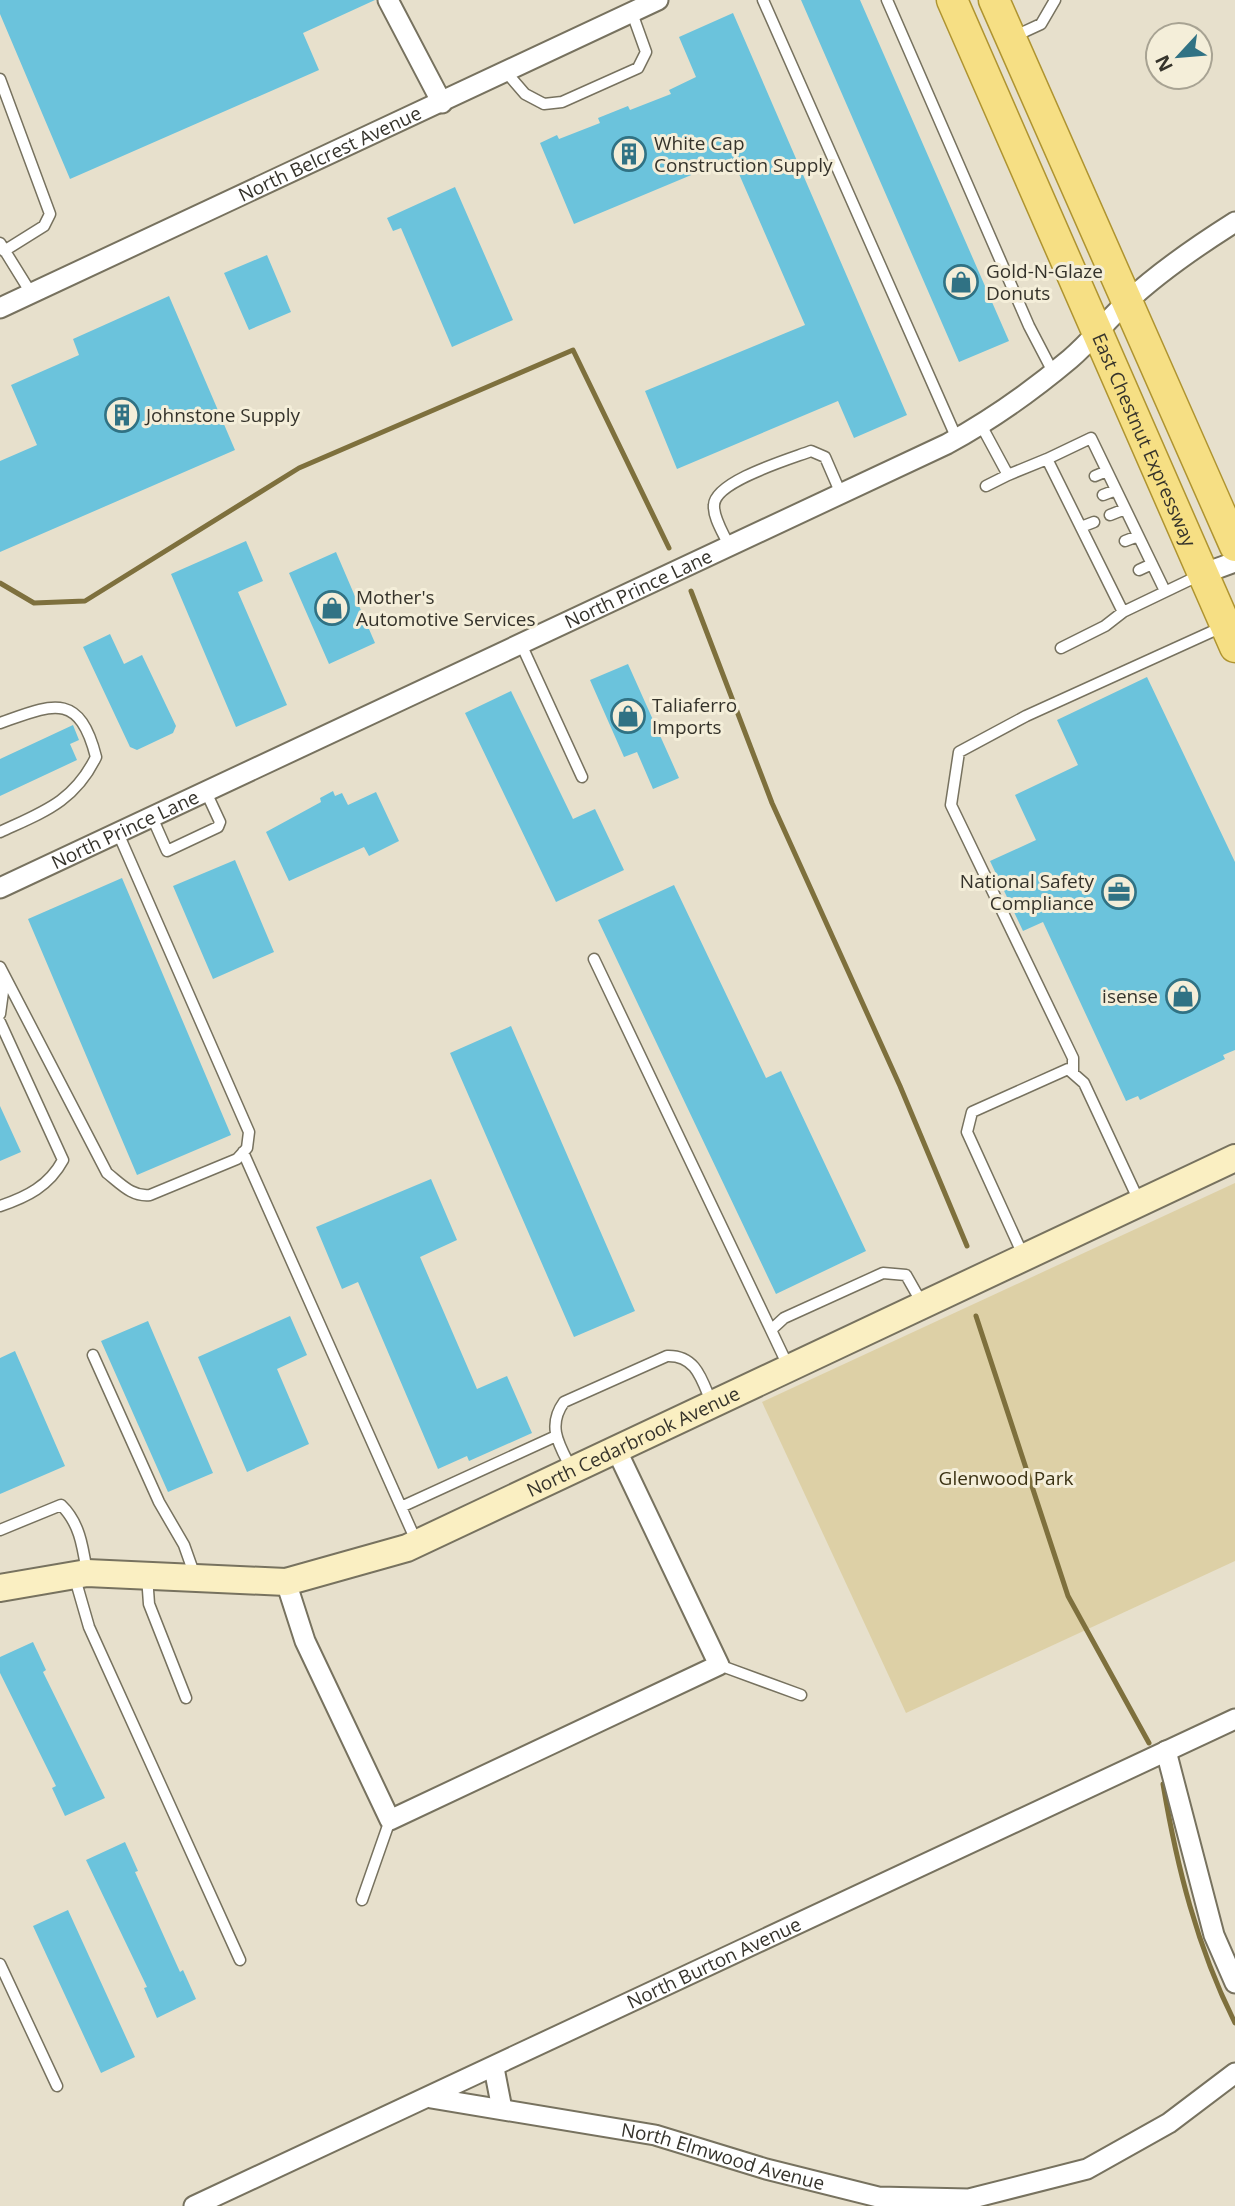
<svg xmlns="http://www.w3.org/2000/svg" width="1235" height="2206" font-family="'Open Sans',sans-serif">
<rect width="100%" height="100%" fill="#e7e0cc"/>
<!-- green -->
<path fill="#ddd0a6" d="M1235,1183V1561L906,1713L762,1402Z"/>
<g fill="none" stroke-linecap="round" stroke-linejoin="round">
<!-- stream -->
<path stroke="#7e703d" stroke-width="5" d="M0,583L34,603L85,601L299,468L573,350L669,548
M691,591L772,803L900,1086L967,1246
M976,1316L1068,1596L1149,1743
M1163,1784C1177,1867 1197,1947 1235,2023"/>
</g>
<!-- building -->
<path fill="#6bc3dc" d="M0,0H375L303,33L319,70L70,179L0,14Z
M801,0H860L1009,341L959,362Z
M733,13L907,415L854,438L838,401L677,469L645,391L805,325L732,158L574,224L540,143L557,135L559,139L600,123L598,118L628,106L630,110L671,94L669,90L696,77L679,37Z
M455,187L513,320L452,347L401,228L393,231L387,218Z
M267,255L291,312L249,330L224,273Z
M169,296L235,450L0,552V461L37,445L11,385L79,355L73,339Z
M246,541L263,581L238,592L287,705L236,727L171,574Z
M336,552L375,643L329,664L289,573Z
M110,634L124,664L142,655L176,726L173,733L137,750L130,747L83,647Z
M628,664L679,778L653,789L637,752L624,757L590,680Z
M1147,677L1235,862V1050L1223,1055L1225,1059L1140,1100L1138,1096L1126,1101L1043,922L1023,931L990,861L1036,840L1015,795L1078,765L1057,720Z
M511,691L573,819L595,809L624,870L556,902L465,713Z
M73,725L79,740L70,744L77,760L0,796V759Z
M333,791L335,796L342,793L348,805L376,792L399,841L369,856L364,847L289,881L266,832L321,802L320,798Z
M235,860L274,952L213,979L173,886Z
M122,878L231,1135L137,1175L28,919Z
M674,885L766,1078L781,1071L866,1251L776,1294L598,920Z
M511,1026L635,1311L574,1337L450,1053Z
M0,1106L21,1152L0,1161Z
M431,1179L457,1240L420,1257L477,1389L507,1376L532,1433L469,1461L467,1456L438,1469L358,1282L342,1289L316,1227Z
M290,1316L307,1355L277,1369L309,1444L247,1472L198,1357Z
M148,1321L213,1473L168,1492L101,1341Z
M15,1351L65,1466L0,1494V1358Z
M33,1642L46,1670L43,1672L105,1798L65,1816L52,1788L56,1786L0,1673V1657Z
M125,1842L138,1871L135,1872L180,1972L183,1970L196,1999L157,2018L144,1988L147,1987L86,1860Z
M68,1910L135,2057L101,2073L33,1926Z"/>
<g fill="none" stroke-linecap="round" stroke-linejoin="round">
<!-- lane casing -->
<g stroke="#77725f" stroke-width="13">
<path id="lane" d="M763,0L957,439
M887,0L1029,326L1053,372
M1015,36L1041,24L1055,0
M506,72L525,94L544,104L562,102L638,68L646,52L632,13
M0,79L50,214L44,226L4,251
M0,243L31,293
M981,425L1008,475L1047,459L1123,612L1198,576
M1047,459L1091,438L1165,591
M1095,476L1107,471
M986,486L1008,475
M1103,495L1116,490
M1110,515L1125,509
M1081,527L1094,522
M1125,541L1138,536
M729,546C724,534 713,518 714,505C715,481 790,459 811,451L825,457L841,494
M1139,570L1152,564
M521,644L582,777
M1061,648L1105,626L1123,612
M0,723C51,705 79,690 96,757C74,802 43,812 0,832
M152,817L167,851L218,827L220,822L206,792
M594,959L771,1330
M0,967L107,1173C121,1184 132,1197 150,1195L237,1159L247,1148L249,1132L118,833
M0,1014L5,977
M0,1022L63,1160C49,1186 27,1197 0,1206
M1073,1073V1058L951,805L959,752L1026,716L1222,627
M243,1152L417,1543
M1024,1257L967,1132L972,1112L1068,1069L1084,1083L1139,1201
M93,1355L159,1502L184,1545L195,1576
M789,1368L771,1330L784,1318L883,1273L906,1275L923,1305
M572,1470C560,1446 546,1427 564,1402L667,1356C697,1355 702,1381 712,1404
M401,1507L556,1436
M0,1530L61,1505C80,1523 83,1548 87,1573
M74,1575L89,1627L240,1960
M147,1576L149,1604L186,1698
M719,1665L801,1695
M362,1900L390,1820
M0,1964L57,2086"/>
</g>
<!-- street casing -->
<g stroke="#77725f" stroke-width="23">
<g id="street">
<path d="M388,0L442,103"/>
<path id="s1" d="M0,308L658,0"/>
<path d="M1202,574L1235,562"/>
<path id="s2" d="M0,888L947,444C991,420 1032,391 1070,359C1091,341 1107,320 1127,302C1160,271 1197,246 1235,222"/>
<path d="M286,1582L305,1641L390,1820L719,1665L616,1449"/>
<path d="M1166,1751L1214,1935L1235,1983"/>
<path d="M494,2068L502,2109"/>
<path id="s3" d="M431,2098L655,2135L766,2169L878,2197L969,2199L1087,2169L1169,2123L1235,2073"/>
<path id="s4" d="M194,2206L1235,1719"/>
</g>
</g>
<!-- secondary casing -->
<g stroke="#77725f" stroke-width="30">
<g id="secondary">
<path id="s5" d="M0,1588L87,1573L286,1582L407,1548L1235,1158"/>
</g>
</g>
<!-- primary casing -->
<g stroke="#af9430" stroke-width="33">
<g id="primary">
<path id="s6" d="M952,0L1235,647"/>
<path d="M994,0L1235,546"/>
</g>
</g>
<!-- lane -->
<use href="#lane" stroke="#fff" stroke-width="10"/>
<!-- street -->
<use href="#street" stroke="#fff" stroke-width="19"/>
<!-- secondary -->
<use href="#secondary" stroke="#faefc2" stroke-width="26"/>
<!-- primary -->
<use href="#primary" stroke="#f6df84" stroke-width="30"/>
</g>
<!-- icons -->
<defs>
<g id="building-ring" transform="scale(1.75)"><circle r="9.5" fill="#f4eed9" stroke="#307284" stroke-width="1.5"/><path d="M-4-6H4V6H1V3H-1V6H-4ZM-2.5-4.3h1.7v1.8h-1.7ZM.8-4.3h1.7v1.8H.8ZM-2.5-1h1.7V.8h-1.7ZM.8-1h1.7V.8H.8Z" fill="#307284"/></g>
<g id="shop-ring" transform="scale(1.75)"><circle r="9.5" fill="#f4eed9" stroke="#307284" stroke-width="1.5"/><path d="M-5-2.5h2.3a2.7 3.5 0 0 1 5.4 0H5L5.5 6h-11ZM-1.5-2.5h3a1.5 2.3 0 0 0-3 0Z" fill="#307284"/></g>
<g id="office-ring" transform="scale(1.75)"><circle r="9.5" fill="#f4eed9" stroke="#307284" stroke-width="1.5"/><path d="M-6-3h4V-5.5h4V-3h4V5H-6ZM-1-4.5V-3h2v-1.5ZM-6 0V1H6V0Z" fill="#307284"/></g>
</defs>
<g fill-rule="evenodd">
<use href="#building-ring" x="629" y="154"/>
<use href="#shop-ring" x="961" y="282"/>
<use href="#building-ring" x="122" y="415"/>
<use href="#shop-ring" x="332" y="608"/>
<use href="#shop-ring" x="628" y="716"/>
<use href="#office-ring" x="1119" y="892"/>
<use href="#shop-ring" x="1183" y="996"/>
</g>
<g text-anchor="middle" stroke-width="6" stroke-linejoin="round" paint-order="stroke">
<!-- poi labels -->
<g font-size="19" fill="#35332b" stroke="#f4eed9" text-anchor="start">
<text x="654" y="150">White Cap<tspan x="654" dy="22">Construction Supply</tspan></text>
<text x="986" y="278">Gold-N-Glaze<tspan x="986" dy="22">Donuts</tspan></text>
<text x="146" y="422">Johnstone Supply</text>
<text x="356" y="604">Mother's<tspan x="356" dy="22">Automotive Services</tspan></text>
<text x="652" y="712">Taliaferro<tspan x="652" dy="22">Imports</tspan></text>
<text x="1094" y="888" text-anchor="end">National Safety<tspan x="1094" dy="22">Compliance</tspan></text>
<text x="1158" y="1003" text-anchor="end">isense</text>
</g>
<!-- street labels -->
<g font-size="19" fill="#35332b" stroke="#f4eed9">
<text dy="7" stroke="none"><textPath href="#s1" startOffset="364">North Belcrest Avenue</textPath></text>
<text dy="7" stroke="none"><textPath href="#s6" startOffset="480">East Chestnut Expressway</textPath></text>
<text dy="7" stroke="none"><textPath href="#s2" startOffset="705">North Prince Lane</textPath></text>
<text dy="7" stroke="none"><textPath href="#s2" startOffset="138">North Prince Lane</textPath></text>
<text dy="7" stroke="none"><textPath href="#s5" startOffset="663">North Cedarbrook Avenue</textPath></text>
<text dy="7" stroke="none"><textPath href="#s4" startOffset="574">North Burton Avenue</textPath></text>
<text dy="7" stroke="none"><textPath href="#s3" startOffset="298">North Elmwood Avenue</textPath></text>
</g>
<!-- park labels -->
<g font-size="19" fill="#3b3213" stroke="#f4eed9">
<text x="1006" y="1485">Glenwood Park</text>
</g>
</g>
<!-- north arrow -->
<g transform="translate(1179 56) rotate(244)"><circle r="33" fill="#f4eed9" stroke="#a8a393" stroke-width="2"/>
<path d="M0-5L12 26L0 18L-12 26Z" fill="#307284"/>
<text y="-10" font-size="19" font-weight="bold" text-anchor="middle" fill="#35332b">N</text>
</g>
</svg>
